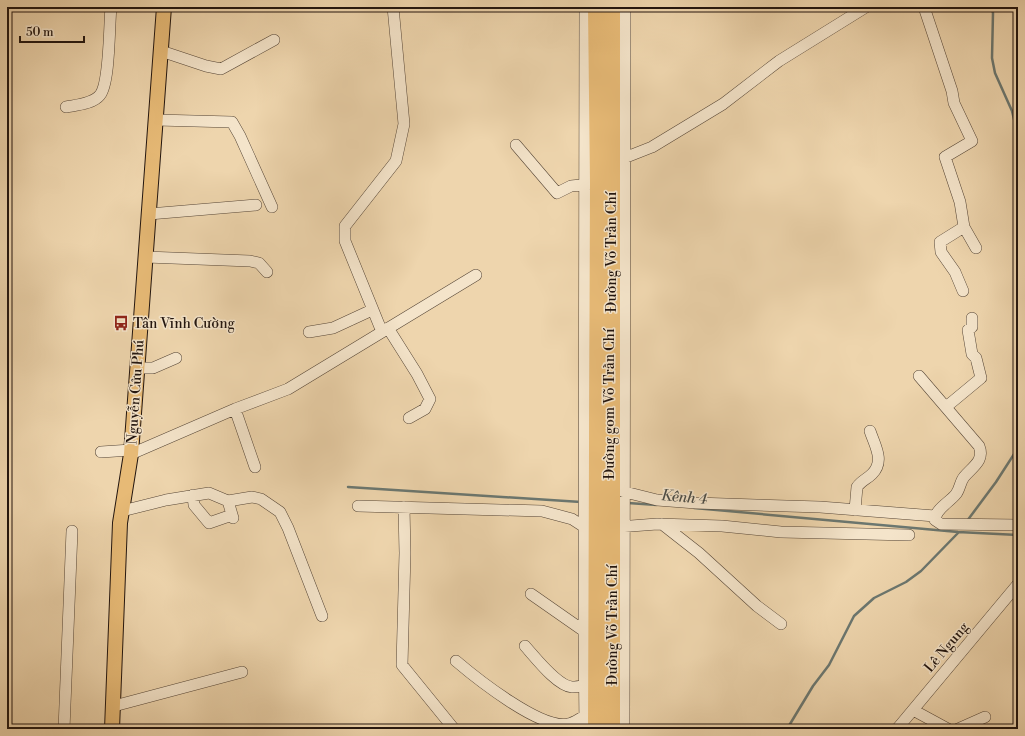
<svg xmlns="http://www.w3.org/2000/svg" width="1025" height="736" font-family="'Libre Bodoni',serif">
<rect width="100%" height="100%" fill="#eed5ad"/>
<filter id="stains"><feTurbulence type="fractalNoise" baseFrequency=".005" numOctaves="4"/><feColorMatrix values="0 0 0 0 .2 0 0 0 0 .09 0 0 0 0 .02 0 0 0 .5 -.17"/></filter>
<radialGradient id="worn" r=".72"><stop offset=".6" stop-color="#630" stop-opacity="0"/><stop offset="1" stop-color="#630" stop-opacity=".3"/></radialGradient>
<g fill="none" stroke-linecap="round" stroke-linejoin="round">
<!-- stream -->
<path stroke="#6b7770" stroke-width="2.5" d="M991,7L993,13L992,58L995,73L1012,111L1018,136
M348,487L581,502
M628,503L657,505
M694,508L958,532L1018,535
M967,521L996,482L1018,448
M787,729L813,686L829,665L854,616L874,598L906,582L921,571L958,533"/>
<!-- minor casing -->
<g stroke="#554536" stroke-width="12">
<path id="minor" d="M585,7L584,631L585,729
M924,7L952,91L954,103L972,141L945,157L960,202L964,227L940,242L941,252L955,272L963,291
M161,51L206,66L221,69L274,40
M66,107C76,105 93,104 100,95C110,83 109,26 111,7
M157,120L232,122L240,136L272,207
M516,145L557,193L571,186L591,184
M619,160L652,147L723,104L779,61L866,7
M149,214L256,205
M964,227L976,248
M146,257L250,261L259,263L267,272
M388,328L417,374L430,399L425,409L409,418
M309,332L333,328L372,310
M382,332L345,241V226L396,161L404,124L393,7
M137,368H153L176,358
M919,376L979,446C985,461 972,467 964,477C960,482 960,489 956,494C950,502 935,509 935,520L941,524L1018,525
M946,407L981,378L976,358L972,354L968,330L972,327V318
M235,409L255,467
M101,452L131,450
M131,454L235,409L288,389L476,275
M617,490L657,500L696,503L820,507L935,516
M193,495L194,505L209,523L232,515
M228,501L252,497L261,499L280,512L288,528L322,616
M358,506L542,511L572,519L589,530
M404,507L405,553L402,665L454,729
M855,510L857,487C861,481 867,479 872,474C885,461 875,446 870,431
M122,511L166,500L209,493L228,501L233,518
M662,524L699,553L757,606L781,624
M618,527L657,524L722,526L781,532L909,535
M531,594L584,631
M525,646C535,657 557,686 572,687C576,687 581,686 585,685
M456,661C476,678 541,730 568,724C574,723 580,718 585,716
M114,706L242,672
M913,710L948,729
M64,729L72,531
M624,729L625,7
M897,729L1018,584
M958,729L985,717"/>
</g>
<!-- major casing -->
<g stroke="#22150f" stroke-width="16">
<path id="major" d="M112,729L120,523L131,454L164,7"/>
</g>
<!-- highway casing -->
<g stroke="#22150f" stroke-width="18">
<path id="highway" d="M612,7V729
M596,729L598,184L596,7"/>
</g>
<!-- minor -->
<use href="#minor" stroke="#f4e4ca" stroke-width="11"/>
<!-- major -->
<use href="#major" stroke="#e7ba76" stroke-width="14"/>
<!-- highway -->
<use href="#highway" stroke="#e7ba76" stroke-width="16"/>
</g>
<!-- icons -->
<defs>
<g id="bus-bare" transform="scale(1.2)"><path d="M-5-6H5V4H4V6H2V4H-2V6H-4V4H-5ZM-3.5-4V0h7V-4ZM-3.5 1.2v1.5H-2V1.2ZM2 1.2v1.5H3.5V1.2Z" fill="#8f2418" stroke="#f4e4ca" stroke-width="2.5" paint-order="stroke"/></g>
</defs>
<g fill-rule="evenodd">
<use href="#bus-bare" x="121" y="323"/>
</g>
<g text-anchor="middle" stroke-width="3" stroke-linejoin="round" paint-order="stroke">
<!-- street labels -->
<g font-size="14" fill="#22150f" stroke="#f4e4ca">
<text transform="translate(611 252) rotate(-90)" y="5">Đường Võ Trần Chí</text>
<text transform="translate(135 392) rotate(-86)" y="5">Nguyễn Cửu Phú</text>
<text transform="translate(609 404) rotate(-90)" y="5">Đường gom Võ Trần Chí</text>
<text transform="translate(612 625) rotate(-90)" y="5">Đường Võ Trần Chí</text>
<text transform="translate(946 647) rotate(-50)" y="5">Lê Ngung</text>
</g>
<!-- poi labels -->
<g font-size="14" fill="#22150f" stroke="#f4e4ca" text-anchor="start">
<text x="133" y="328">Tân Vĩnh Cường</text>
</g>
<!-- water labels -->
<g font-size="15" font-style="italic" fill="#4c4e48" stroke="#f4e4ca">
<text transform="translate(684 497) rotate(5)" y="5">Kênh 4</text>
</g>
</g>
<!-- margin -->
<rect width="1025" height="736" fill="none" stroke="#eed5ad" stroke-width="24"/>
<rect x="8" y="8" width="1009" height="720" fill="none" stroke="#22150f" stroke-width="2"/>
<rect x="12" y="12" width="1001" height="712" fill="none" stroke="#22150f"/>
<!-- scale -->
<path d="M20 36v6h64v-6" fill="none" stroke="#22150f" stroke-width="2"/>
<text x="26" y="36" font-size="12" fill="#22150f" stroke="#f4e4ca" stroke-width="3" paint-order="stroke">50 m</text>
<rect width="100%" height="100%" filter="url(#stains)"/>
<rect width="100%" height="100%" fill="url(#worn)"/>
</svg>
